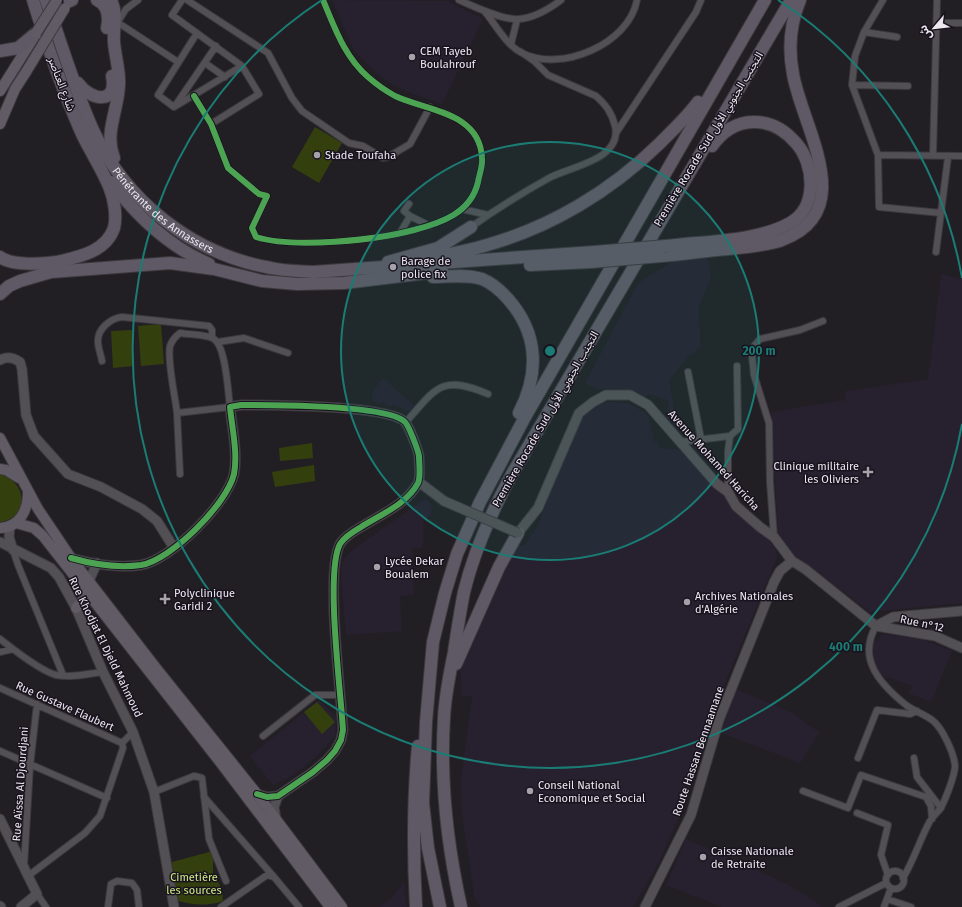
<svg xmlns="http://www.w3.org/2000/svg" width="962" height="907" font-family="'Fira Sans','Noto Sans Arabic',sans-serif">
<rect width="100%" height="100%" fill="#221f24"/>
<!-- built -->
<path fill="#27202f" d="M332,0L448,1L483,19L442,104L400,89L381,77L367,64L353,49Z
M708,258L711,279L698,308L701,347L689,356L669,380L676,419L682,433L666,416L669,401L648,394L646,397L615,388L599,390L585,383L638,283L673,261Z
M941,274L962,279V603L870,612L795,556L778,533L771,412L845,400L846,391L928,379Z
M383,378L416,407L412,412L393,405L388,406L382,402L380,404L372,401L373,391Z
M600,402H617L630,404L643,411L649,417L654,441L658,443V447L678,450L684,453L768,538L776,550L777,557L709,722L698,768L677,822L658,864L633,907H480L474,896L461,807V779L472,696H461V669L503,565L515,545L524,546L537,527L578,423L585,412Z
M425,499L432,504L431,515L423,521V548L412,549L414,595L400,596L402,631L346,635L341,572L342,562L347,555L356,547Z
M881,634L921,639L952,651L931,702L908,693L913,686L880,675L874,660L872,641L879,640Z
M736,689L793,713L806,724L820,732L800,763L721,733Z
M319,700L336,717L335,736L316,757L292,776L273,785L250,756Z
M686,839L770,876L785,884L786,883L823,907H722L666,885Z
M404,882L407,907H379L391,899Z"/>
<!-- green -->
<path fill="#343f0e" d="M315,127L342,143L319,183L292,167Z
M161,324L164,364L141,366L138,326Z
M132,330L134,366L113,368L111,331Z
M312,443L313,458L280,461L279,448Z
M314,465L315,481L275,487L272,472Z
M0,474C28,482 30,518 0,522Z
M317,702L335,722L322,734L304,712Z
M213,851V874L222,889L223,901C205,907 190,905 172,899L173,876L172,862Z"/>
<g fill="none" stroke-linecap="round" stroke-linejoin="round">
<!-- street casing -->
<g stroke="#3c393e" stroke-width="8">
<path id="street" d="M182,0L172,15L242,66L259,94L211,124
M187,0L268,53L292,98L302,111L349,143L363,146L383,158L388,157L410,144L430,107
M459,0C473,6 504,21 519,19C534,18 549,9 561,0
M883,0L864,32L855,56L852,85L878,155L879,207L941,213
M485,12C496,25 506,45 522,53C561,73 629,44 637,0
M117,22L178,62
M117,23L126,9L138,0
M937,23H962
M864,32L897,37
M197,33L158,95L174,107L242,66
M511,44L517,20
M205,63L225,77
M852,85L908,86
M194,96L211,124L228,168L259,194L267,196L252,228L256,237C294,249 376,240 414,230C441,223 471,213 478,182C479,175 483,166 482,158C480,112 427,111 395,96C386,91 376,84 368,77C344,56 335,28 323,0
M175,106L216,46
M616,133L696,12L701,0
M878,155L962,156
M933,155L937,0
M462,209L488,215
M410,216L430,226
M471,227C496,209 522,193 549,178C568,167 623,160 615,126C612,113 606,105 596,96L548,75L534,61L521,52
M400,233L410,216L404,211L409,204
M936,252L948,157
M218,342L244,338L288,353
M102,361C101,355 98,348 98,342C97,329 111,318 122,317L209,326L212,330V338
M688,372L701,439
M177,413C175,395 167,361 170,346C172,340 176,336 180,333C190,335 206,334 214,339C226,347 228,392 230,407L177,413L180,474
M406,422C436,388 441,374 488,394
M680,442L730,436
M728,492V451L730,436L738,429L737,366
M774,537L770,482L769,423L754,375L752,356L754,346L760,339L800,330L823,321
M13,550L18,565L63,675
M876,626C857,659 880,684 906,705C914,711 924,714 932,720C942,727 954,753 955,766C955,775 945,801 940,809C937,813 933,816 930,821C920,839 914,860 903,878
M0,639C13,649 40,671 56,675C70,678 88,674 103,672
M0,652L13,649
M0,688L122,743
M263,736L315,695H341
M0,751L107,798
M858,758L877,710L910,714L917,711
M914,758L917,777L941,808
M803,791L848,808L861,775L926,797L931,806L932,819
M154,792L194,776L202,778L209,839L226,881
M204,797L274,877
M857,813L888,825L881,855L888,875
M24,866L30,766L37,704
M886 880a9 9 0 1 1 18 0a9 9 0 1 1-18 0Z
M28,876L85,833L100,816L123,748L122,743L133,732
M37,894L46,907
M887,899L911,907
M108,907L111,884L117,881L132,883L137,890L139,907
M221,907L267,875L274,877L299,907
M839,907L886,883
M884,907L891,888"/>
</g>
<!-- secondary casing -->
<g stroke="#3c393e" stroke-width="11">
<path id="secondary" d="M0,360C7,356 14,358 20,362L22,369L26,415L34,436L68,474L101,487L142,509L157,521L174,548
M419,482L444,501
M10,526L9,537L13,550
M518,533L538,508L579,413L593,402L606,395H630L648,405L717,484L728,492L736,506L760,527L774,537L792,561L805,569L876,626L935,636L962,648
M0,542L51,568L59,577L76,608L103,672L133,732L154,792L174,907
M71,558C92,564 119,568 141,565C171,560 227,504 234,474C238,453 232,428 230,407L241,405C269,405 388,405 405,422C409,426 418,450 419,456C419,463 421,477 418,483C407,504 380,515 361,527C354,531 345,536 340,544C325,572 341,693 343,730L341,740L335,751L327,760L313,772L278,796L267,797L257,794
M89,581L97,563
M876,626L893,617L962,611
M0,819L37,894L21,907
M276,819L274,807L278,796
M0,906L1,907
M645,907L691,815L719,720L774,582L780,571L792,561"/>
</g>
<!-- primary casing -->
<g stroke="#3c393e" stroke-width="12">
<path id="primary" d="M0,91L34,37
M0,124L15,89L26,72
M0,438L38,509L71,558L156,668L257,794L342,907
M0,469L6,470L19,478
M16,523L34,528L43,536L220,762L330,907
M0,528C20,527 28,510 28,492
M76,608L83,600L92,599"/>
</g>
<!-- highway casing -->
<g stroke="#3c393e" stroke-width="14">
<g id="highway">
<path id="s1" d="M46,0C61,43 74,87 92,128C125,201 192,254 271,268C285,271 299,271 313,272L594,252"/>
<path d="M97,0C108,5 109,18 107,28"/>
<path d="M111,0C118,15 113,27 114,42C115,56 120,71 119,85C118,111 104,133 114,158"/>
<path d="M70,1L72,0"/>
<path d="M0,51L18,48L36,33"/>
<path d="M78,83C91,101 118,105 112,76"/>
<path d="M111,182C136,215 170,247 209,264"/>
<path d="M666,246C704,241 756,242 790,223C818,208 815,164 796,143C771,114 734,115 712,146"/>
<path d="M661,256C683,254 706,251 728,249C746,247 764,246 782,240C860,211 802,127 793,74C788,48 790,24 800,0"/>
<path d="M0,257C12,266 43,264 57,262C78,257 106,252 114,228C117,216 114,199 110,189C103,170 91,153 82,134C63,91 47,46 33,0"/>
<path d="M430,258C449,254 468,251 487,245C551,227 611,191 659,144C673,130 687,117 698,102"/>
<path d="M388,262L438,248L471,227"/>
<path d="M530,265L591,262"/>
<path d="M433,277C448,277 467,274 482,279C492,283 501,291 508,299C539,334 539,374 519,413"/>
<path d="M0,294L9,286L20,281L51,272L170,263L214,269L262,281L297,284L344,283L442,271"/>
<path d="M456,664L499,567L518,533"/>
<path d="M416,907C413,853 413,800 418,746"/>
<path d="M440,907L428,848L423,803L426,722L433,642L445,593L457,554L480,502L525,417L765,0"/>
<path d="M461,907C447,844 440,782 444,718C445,695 450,673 454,652C457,632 460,612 464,592C474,551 492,511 512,474L791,0"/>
</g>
</g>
<!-- street -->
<use href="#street" stroke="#525054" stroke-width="6"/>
<!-- secondary -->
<use href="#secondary" stroke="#525054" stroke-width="9"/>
<!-- primary -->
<use href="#primary" stroke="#615b65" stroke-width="10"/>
<!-- highway -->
<use href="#highway" stroke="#5f5965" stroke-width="12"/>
<!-- secondary-bridge casing -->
<g stroke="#3c393e" stroke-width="11" stroke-linecap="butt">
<path id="secondary-bridge" d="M444,501L518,533"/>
</g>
<!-- primary-bridge casing -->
<g stroke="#3c393e" stroke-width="12" stroke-linecap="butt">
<path id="primary-bridge" d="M36,33L57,0
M26,72L65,8"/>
</g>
<!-- highway-bridge casing -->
<g stroke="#3c393e" stroke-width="14" stroke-linecap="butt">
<path id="highway-bridge" d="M594,252L666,246
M591,262L661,256"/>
</g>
<!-- secondary-bridge -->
<use href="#secondary-bridge" stroke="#525054" stroke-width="9"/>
<!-- primary-bridge -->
<use href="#primary-bridge" stroke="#615b65" stroke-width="10"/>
<!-- highway-bridge -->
<use href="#highway-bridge" stroke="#5f5965" stroke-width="12"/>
<!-- cycleway casing -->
<g stroke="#18131e" stroke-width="8">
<path id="cycleway" d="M194,96L211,124L228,168L259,194L267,196L252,228L256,237C294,249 376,240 414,230C441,223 471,213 478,182C479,175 483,166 482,158C480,112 427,111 395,96C386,91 376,84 368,77C344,56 335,28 323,0
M71,558C92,564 119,568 141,565C171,560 227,504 234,474C238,453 232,428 230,407L241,405C269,405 388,405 405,422C409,426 418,450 419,456C419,463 421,477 418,483C407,504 380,515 361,527C354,531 345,536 340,544C325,572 341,693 343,730L341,740L335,751L327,760L313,772L278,796L267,797L257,794"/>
</g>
<!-- cycleway -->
<use href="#cycleway" stroke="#4ca352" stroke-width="6"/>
</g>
<!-- distance rings -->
<circle cx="550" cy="351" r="209" fill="#1a7c74" fill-opacity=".12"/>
<g fill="none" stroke="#1a7c74" stroke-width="2">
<circle cx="550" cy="351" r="209"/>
<path d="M962 424A418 418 0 1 1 322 0M778 0A418 418 0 0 1 962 278"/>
</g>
<!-- markers -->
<g fill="#a5a2a9" stroke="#18131e" stroke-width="1.5">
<circle cx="412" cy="57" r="4"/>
<circle cx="317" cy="155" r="4"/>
<circle cx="393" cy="267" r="4"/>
<path d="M866 466h4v4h4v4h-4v4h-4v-4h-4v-4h4z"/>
<circle cx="377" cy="567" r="4"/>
<path d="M163 593h4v4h4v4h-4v4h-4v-4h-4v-4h4z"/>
<circle cx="687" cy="602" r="4"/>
<circle cx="530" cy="791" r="4"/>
<circle cx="703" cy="857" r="4"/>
</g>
<g text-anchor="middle" stroke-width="3" stroke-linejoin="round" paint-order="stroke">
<!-- poi labels -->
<g font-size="11" fill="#ece8f0" stroke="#18131e" text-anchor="start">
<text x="420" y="55">CEM Tayeb<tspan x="420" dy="13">Boulahrouf</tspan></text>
<text x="325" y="159">Stade Toufaha</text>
<text x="401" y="265">Barage de<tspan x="401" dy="13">police fix</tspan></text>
<text x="859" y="470" text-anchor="end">Clinique militaire<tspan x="859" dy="13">les Oliviers</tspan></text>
<text x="385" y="565">Lycée Dekar<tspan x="385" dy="13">Boualem</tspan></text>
<text x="174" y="597">Polyclinique<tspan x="174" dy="13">Garidi 2</tspan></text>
<text x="695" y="600">Archives Nationales<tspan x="695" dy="13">d'Algérie</tspan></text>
<text x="538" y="789">Conseil National<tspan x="538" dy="13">Economique et Social</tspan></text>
<text x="711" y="855">Caisse Nationale<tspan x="711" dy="13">de Retraite</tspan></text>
</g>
<!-- street labels -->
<g font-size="11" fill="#ece8f0" stroke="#18131e">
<text transform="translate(62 84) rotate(69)" y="4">شارع العناصر</text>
<text transform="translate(708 139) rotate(-59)" y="4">Première Rocade Sud التجنب الجنوبي الأول</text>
<text dy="4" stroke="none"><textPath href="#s1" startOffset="247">Pénétrante des Annassers</textPath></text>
<text transform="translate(545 419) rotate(-60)" y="4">Première Rocade Sud التجنب الجنوبي الأول</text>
<text transform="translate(714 460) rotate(48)" y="4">Avenue Mohamed Haricha</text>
<text transform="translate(922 623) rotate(12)" y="4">Rue n°12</text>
<text transform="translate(106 647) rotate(64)" y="4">Rue Khodjat El Djeld Mahmoud</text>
<text transform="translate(65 706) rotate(24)" y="4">Rue Gustave Flaubert</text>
<text transform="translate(698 751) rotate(-71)" y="4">Route Hassan Bennaamane</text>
<text transform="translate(20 784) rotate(-86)" y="4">Rue Aïssa Al Djourdjani</text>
</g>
<!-- park labels -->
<g font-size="11" fill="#cee984" stroke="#18131e">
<text x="194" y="881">Cimetière<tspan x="194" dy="13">les sources</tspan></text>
</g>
</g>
<circle cx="550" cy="351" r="6" fill="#1a7c74" stroke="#18131e" stroke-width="2"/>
<g font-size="12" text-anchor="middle" font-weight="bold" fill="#1a7c74" stroke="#18131e" stroke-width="3" stroke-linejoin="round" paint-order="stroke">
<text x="759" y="355">200 m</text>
<text x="846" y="651">400 m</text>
</g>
<!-- north arrow -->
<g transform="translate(934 28) rotate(242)" stroke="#18131e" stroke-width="3" paint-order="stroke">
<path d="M0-3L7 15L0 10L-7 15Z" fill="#ece8f0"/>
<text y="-6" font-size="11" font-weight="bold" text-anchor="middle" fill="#ece8f0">ش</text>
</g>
</svg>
